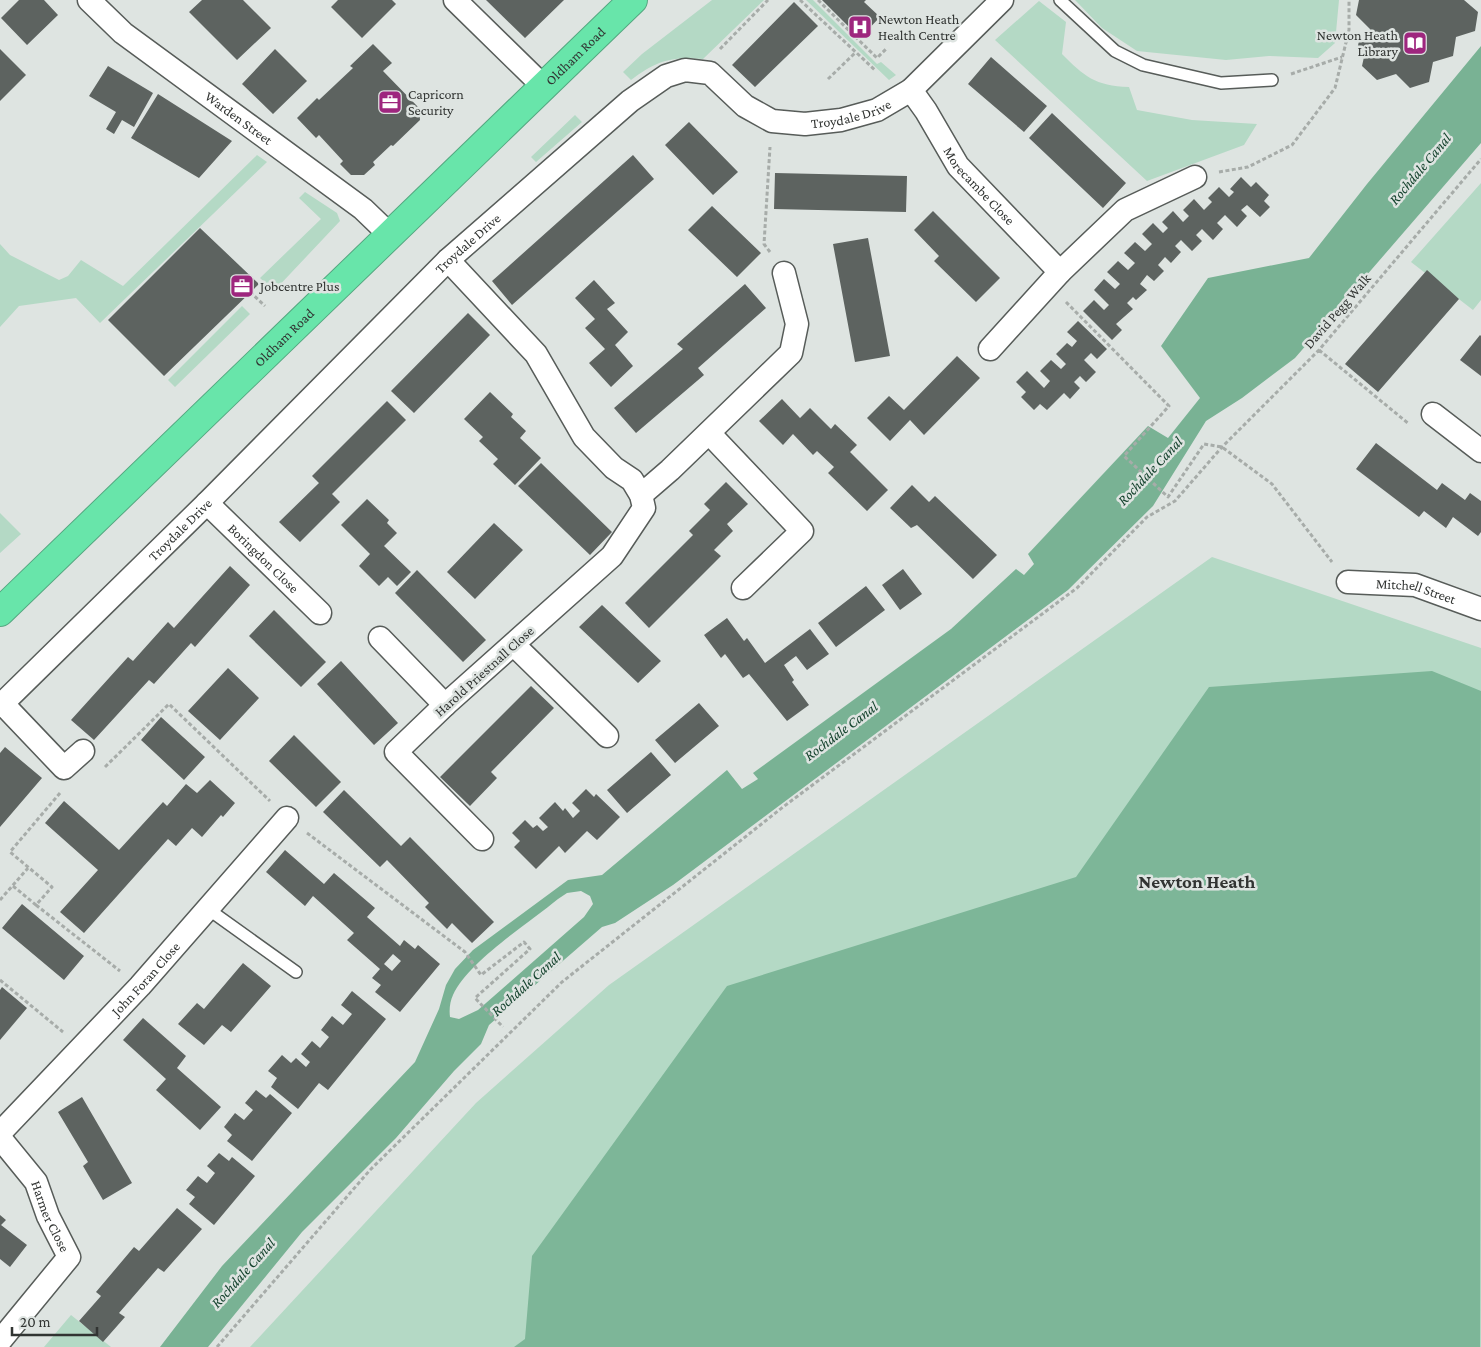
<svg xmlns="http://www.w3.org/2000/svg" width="1481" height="1347" font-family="'Crimson Pro',serif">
<rect width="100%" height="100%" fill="#dee4e1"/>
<!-- green -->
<path fill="#b4d9c5" d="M712,0H764L703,59C671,56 656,61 631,80L623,72L642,54Z
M806,0H813L877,64L881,62L896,75L889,80Z
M1075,0H1339L1335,43L1318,58L1269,56L1226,60L1137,51L1102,28Z
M1039,1L1066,22L1062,54C1084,76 1095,86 1129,87L1137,110L1192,120L1257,124L1244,145L1147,181L995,40Z
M575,115L582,122L536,162L531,157Z
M257,155L267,162L100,323L76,298L19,306L0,327V244L10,255L59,280L68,276L81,260L123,286Z
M1481,183V300L1473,310L1411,262Z
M305,192L337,213L340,221L274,291L260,278L321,219L299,198Z
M242,306L250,314L175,387L168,380Z
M0,513L21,534L0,553Z
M1212,557L1481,648V1347H250L476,1103L609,985Z
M71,1315L111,1347H44Z"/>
<!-- forest -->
<path fill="#7db698" d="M1432,671L1481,691L1480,1347H514L525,1339L532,1256L727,986L1076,877L1209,687Z"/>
<!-- water -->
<path fill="#79b294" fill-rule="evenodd" d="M1481,46V143L1295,358L1242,398L1206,421L1153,506L1068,590L673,885L615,923L602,927L489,1025L481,1044L454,1071L396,1138L302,1232L208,1347H160L222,1266L415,1062L439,1009L446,985L455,969L473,950L568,880L602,875L727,770L742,789L758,779L753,773L951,629L1016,569L1024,575L1034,564L1028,554L1148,426L1168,438L1200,398L1161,346L1208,278L1309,258L1367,184ZM581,891L590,896L593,904L584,917L478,1010L459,1019L450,1017C449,1010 450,1001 453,995C469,961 529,923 558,899L567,893Z"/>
<!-- building -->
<path fill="#5d6360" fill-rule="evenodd" d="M19,0H44L58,15L27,45L1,18Z
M202,0H243L271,28L237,60L189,12Z
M338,0H392L396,4L362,38L331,7Z
M486,0H564L525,38Z
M822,0H866L864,2L880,17L860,38Z
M1359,0H1464L1478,12L1475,31L1456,37L1453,56L1433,62L1429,82L1410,88L1396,74L1377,80L1362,66L1364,57L1357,50L1359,41L1368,39L1370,29L1356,15Z
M794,2L818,26L755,87L732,65Z
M373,44L392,63L383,71L419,108L420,120L393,146L391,145L373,162L375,165L364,175H351L340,164L343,161L319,135L316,138L297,118L317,98L319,100L353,68L350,66Z
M0,49L26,75L0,101Z
M275,49L307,81L273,114L242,84Z
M991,57L1047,106L1024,132L968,84Z
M108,66L153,93L134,127L122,120L114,134L106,129L116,112L89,96Z
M158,94L232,141L199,178L131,138Z
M1052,113L1126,183L1103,208L1029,138Z
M689,122L738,172L713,195L665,145Z
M633,155L654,179L512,305L492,281Z
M775,173L907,176L906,212L774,209Z
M1241,177L1251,187L1256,182L1269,195L1264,201L1270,207L1260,217L1247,205L1241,210L1247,216L1237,227L1225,215L1217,223L1223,229L1213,240L1202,229L1196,235L1202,241L1192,251L1181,240L1175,246L1181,252L1171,263L1165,257L1158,265L1164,271L1154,281L1147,275L1140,284L1147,290L1136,300L1133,297L1127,303L1133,309L1116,324L1122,330L1112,340L1083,311L1094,300L1104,310L1109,305L1094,290L1104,279L1115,289L1120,284L1107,272L1118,261L1128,270L1135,263L1124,253L1135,242L1145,251L1152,244L1142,234L1153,223L1163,233L1168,228L1162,222L1173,211L1183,222L1189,216L1183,210L1194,199L1204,210L1212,202L1208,198L1219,187L1229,197L1234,192L1230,189Z
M712,206L761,253L737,277L688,230Z
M933,211L1000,278L976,302L934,261L939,256L914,230Z
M200,228L259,284L164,376L108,320Z
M868,238L890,356L855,362L833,244Z
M1427,270L1459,299L1378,392L1345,364Z
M594,280L615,303L607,309L628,332L615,345L633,366L611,387L589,363L605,349L585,328L595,319L575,298Z
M745,284L766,308L698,368L704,375L636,433L614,408L683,349L677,344Z
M468,313L490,335L414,413L391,391Z
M1078,321L1107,349L1097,359L1091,353L1084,360L1096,372L1086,382L1080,376L1074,382L1080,388L1070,399L1064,393L1047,410L1040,404L1034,410L1021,397L1026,392L1016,382L1027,371L1044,388L1050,381L1040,371L1051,360L1061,369L1066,364L1056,354L1067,343L1072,347L1077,341L1067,332Z
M1480,335L1481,336V376L1460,360Z
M957,356L980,378L924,435L910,420L890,441L867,418L889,396L904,410Z
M490,392L513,414L511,417L526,431L520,438L541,458L515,485L493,464L498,459L479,441L483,437L464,419Z
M782,399L800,418L810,408L831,429L835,424L857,445L850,452L888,490L867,511L828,473L834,467L817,451L813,455L793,434L783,445L759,421Z
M387,401L406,420L332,494L340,502L300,542L279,522L319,483L312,476Z
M1376,443L1437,490L1442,483L1465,500L1470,493L1481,501V532L1478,536L1453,517L1446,528L1424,511L1419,517L1356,469Z
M541,463L612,532L590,555L518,486Z
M726,482L748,504L727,524L733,531L714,550L721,556L649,628L625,603L693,535L689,531L710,510L704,504Z
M912,485L929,502L935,496L997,555L973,579L917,525L911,528L890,508Z
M367,499L389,520L387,523L397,533L384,546L411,572L397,586L388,577L379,586L359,566L370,554L341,525Z
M494,523L523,550L475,599L447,572Z
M230,566L250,585L195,647L191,643L154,684L149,680L94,740L71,720L128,657L133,661L168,622L174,628Z
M903,569L922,594L900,610L882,585Z
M417,570L486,640L463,662L395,593Z
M866,586L885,610L836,647L818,623Z
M602,605L661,661L638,683L579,627Z
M274,610L326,662L301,687L249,636Z
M727,618L744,641L747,638L765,663L810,629L829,654L807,670L796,656L784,665L794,680L792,682L809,705L787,721L749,674L743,678L725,654L721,658L704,635Z
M341,661L398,723L374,745L317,684Z
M228,668L259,698L220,740L188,711Z
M531,686L554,708L491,772L497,778L470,806L440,777Z
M699,703L719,726L675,763L655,740Z
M161,717L205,757L184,780L141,740Z
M294,735L341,782L316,807L269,761Z
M5,747L42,778L0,827V753Z
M651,752L671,775L627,813L607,790Z
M210,780L235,803L223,817L221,815L202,837L192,828L176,846L168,839L84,933L60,912L98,870L45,823L64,801L119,850L163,802L167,806L186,784L197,793Z
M586,789L594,797L596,794L620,817L597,840L587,831L565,853L559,846L536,869L514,847L520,841L512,833L525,820L533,828L537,825L543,831L548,827L539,818L555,802L563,811L565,808L573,818L580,811L572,803Z
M344,790L401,846L410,837L494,922L472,943L452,923L447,929L425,907L429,903L387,860L380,867L323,812Z
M285,850L324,884L334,873L375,908L367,917L400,946L404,940L415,949L418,945L440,964L400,1012L375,992L381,985L372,978L380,969L347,940L354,933L313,896L305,906L266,872ZM393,954L401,961L392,971L384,964Z
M22,904L84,956L64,980L2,928Z
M243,963L271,986L231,1032L222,1025L204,1045L178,1024L197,1003L204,1009Z
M2,987L27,1008L0,1040V990Z
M352,991L386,1019L328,1090L319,1083L298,1109L271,1087L277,1078L268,1071L282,1055L291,1063L296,1058L306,1067L310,1062L301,1054L312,1041L320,1048L329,1037L321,1030L332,1016L343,1025L352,1014L341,1005Z
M143,1018L186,1056L177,1068L221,1107L200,1130L156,1090L166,1079L123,1040Z
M256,1090L266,1098L270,1094L292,1113L252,1161L227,1141L232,1135L224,1127L235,1113L244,1120L253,1110L245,1103Z
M82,1097L132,1183L103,1200L83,1166L88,1162L58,1112Z
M219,1153L229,1161L232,1157L255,1176L214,1225L189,1204L195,1197L186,1190L198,1176L207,1183L215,1173L207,1166Z
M177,1208L202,1229L164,1272L158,1268L119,1313L125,1317L103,1342L79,1321L101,1296L96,1292L134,1247L139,1251Z
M0,1215L6,1220L1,1225L27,1245L10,1267L0,1259Z"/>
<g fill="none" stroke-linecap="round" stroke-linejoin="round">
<!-- lane casing -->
<g stroke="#575c59" stroke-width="14">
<path id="lane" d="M1060,0L1115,51L1143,65L1221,83L1272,80
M208,909L296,972"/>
</g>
<!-- street casing -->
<g stroke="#575c59" stroke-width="25">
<g id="street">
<path id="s1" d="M89,0L123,33L363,209L390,235"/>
<path d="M455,0L544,87"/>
<path id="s2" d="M911,90L926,111L958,166L1060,272"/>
<path d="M448,260L536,354L584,437L614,468L632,480L641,495L644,508L612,556L445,705L396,752L482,839"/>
<path d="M990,349L1060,272L1125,210L1195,177"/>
<path d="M1433,414L1481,451"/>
<path d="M709,433L802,531L743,588"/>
<path d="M641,495L670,470L791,353L797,324L784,273"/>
<path id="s3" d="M207,503L320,613"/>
<path id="s4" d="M1348,582L1415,585L1481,609"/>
<path d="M380,638L445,705"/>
<path d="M514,645L607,736"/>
<path d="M2,703L64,768L83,751"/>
<path id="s5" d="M0,706L207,503L448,260L630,101L666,76L685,70L710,73L745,106L772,121L805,124L841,120L877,110L911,90L1002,0"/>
<path id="s6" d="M0,1133L140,986L287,818"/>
<path id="s7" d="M0,1138L36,1182L48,1216L69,1257L0,1341"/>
</g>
</g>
<!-- highway casing -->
<g stroke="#55a780" stroke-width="30">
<g id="highway">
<path id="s8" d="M0,612L633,0"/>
</g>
</g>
<!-- path -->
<path stroke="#a7aca9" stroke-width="3" stroke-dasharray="4 2.5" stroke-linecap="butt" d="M800,0L876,71
M818,0L877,58L886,49
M720,49L768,0
M1291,74L1342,57
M828,79L855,53
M1219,172L1248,167L1292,145L1335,88L1349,30V0
M770,252L764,244L770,147
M250,292L265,306
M1066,302L1169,406L1124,456L1168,497L1204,444L1222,447L1272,484L1332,562
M1319,350L1409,424
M105,767L169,704L270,801
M307,833L465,952L481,975L524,942L530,949L475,998L503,1027
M13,886L36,905L52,887L10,852L60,793
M0,900L28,868
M36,905L120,971
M0,980L63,1032
M217,1347L370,1170L562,982L783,807L1077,588L1147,517L1175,501L1222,447L1319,350L1481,159"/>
<!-- lane -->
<use href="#lane" stroke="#fff" stroke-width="11"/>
<!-- street -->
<use href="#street" stroke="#fff" stroke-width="22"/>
<!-- highway -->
<use href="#highway" stroke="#68e5aa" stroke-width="28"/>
</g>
<!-- icons -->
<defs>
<g id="hospital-square" transform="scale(1.25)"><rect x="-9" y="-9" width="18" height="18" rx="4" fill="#9e267e" stroke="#dee4e1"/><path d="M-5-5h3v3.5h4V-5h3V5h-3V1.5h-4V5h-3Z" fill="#fff"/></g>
<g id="library-square" transform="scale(1.25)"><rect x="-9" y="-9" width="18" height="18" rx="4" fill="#9e267e" stroke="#dee4e1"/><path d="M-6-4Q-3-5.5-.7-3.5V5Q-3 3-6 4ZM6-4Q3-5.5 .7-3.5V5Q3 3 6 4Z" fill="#fff"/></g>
<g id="office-square" transform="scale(1.25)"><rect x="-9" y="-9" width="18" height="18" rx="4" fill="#9e267e" stroke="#dee4e1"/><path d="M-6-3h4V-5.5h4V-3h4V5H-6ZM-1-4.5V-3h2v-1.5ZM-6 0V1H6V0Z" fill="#fff"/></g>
</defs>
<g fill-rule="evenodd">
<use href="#hospital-square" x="860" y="27"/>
<use href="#library-square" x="1415" y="43"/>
<use href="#office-square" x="390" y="102"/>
<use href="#office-square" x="242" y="286"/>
</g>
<g text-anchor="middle" stroke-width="5" stroke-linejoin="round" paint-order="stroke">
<!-- poi labels -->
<g font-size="14" fill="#313432" stroke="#dee4e1" text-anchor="start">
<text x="878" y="24">Newton Heath<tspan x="878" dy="16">Health Centre</tspan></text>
<text x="1398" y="40" text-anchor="end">Newton Heath<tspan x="1398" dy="16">Library</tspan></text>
<text x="408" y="99">Capricorn<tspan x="408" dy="16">Security</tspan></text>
<text x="260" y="291">Jobcentre Plus</text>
</g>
<!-- street labels -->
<g font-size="14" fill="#313432" stroke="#dee4e1">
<text dy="5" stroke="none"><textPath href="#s8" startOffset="800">Oldham Road</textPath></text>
<text dy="5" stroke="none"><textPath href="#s5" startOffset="1122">Troydale Drive</textPath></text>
<text dy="5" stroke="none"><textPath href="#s1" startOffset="191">Warden Street</textPath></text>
<text dy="5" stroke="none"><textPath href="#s2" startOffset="118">Morecambe Close</textPath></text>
<text dy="5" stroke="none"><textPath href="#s5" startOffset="658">Troydale Drive</textPath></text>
<text transform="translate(1337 311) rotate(-49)" y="5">David Pegg Walk</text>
<text dy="5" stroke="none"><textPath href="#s8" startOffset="395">Oldham Road</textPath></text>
<text dy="5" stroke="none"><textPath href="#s5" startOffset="252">Troydale Drive</textPath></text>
<text dy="5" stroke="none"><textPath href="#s3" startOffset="79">Boringdon Close</textPath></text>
<text dy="5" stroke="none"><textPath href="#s4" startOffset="69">Mitchell Street</textPath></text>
<text transform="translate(484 671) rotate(-42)" y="5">Harold Priestnall Close</text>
<text dy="5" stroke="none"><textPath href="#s6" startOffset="212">John Foran Close</textPath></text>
<text dy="5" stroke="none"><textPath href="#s7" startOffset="94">Harmer Close</textPath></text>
</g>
<!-- water labels -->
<g font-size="15" font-style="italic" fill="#14422d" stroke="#dee4e1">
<text transform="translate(1420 169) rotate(-50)" y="5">Rochdale Canal</text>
<text transform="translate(1150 471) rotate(-47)" y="5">Rochdale Canal</text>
<text transform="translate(841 731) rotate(-37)" y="5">Rochdale Canal</text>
<text transform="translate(526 984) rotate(-42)" y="5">Rochdale Canal</text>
<text transform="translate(243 1273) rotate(-48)" y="5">Rochdale Canal</text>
</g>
<!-- district labels -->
<g font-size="19" font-weight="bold" fill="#313432" stroke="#dee4e1">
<text x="1197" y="888">Newton Heath</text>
</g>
</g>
<!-- scale -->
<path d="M12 1327v8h85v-8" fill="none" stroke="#313432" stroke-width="2.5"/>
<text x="20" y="1327" font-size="15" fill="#313432" stroke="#dee4e1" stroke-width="4" paint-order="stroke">20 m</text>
</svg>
